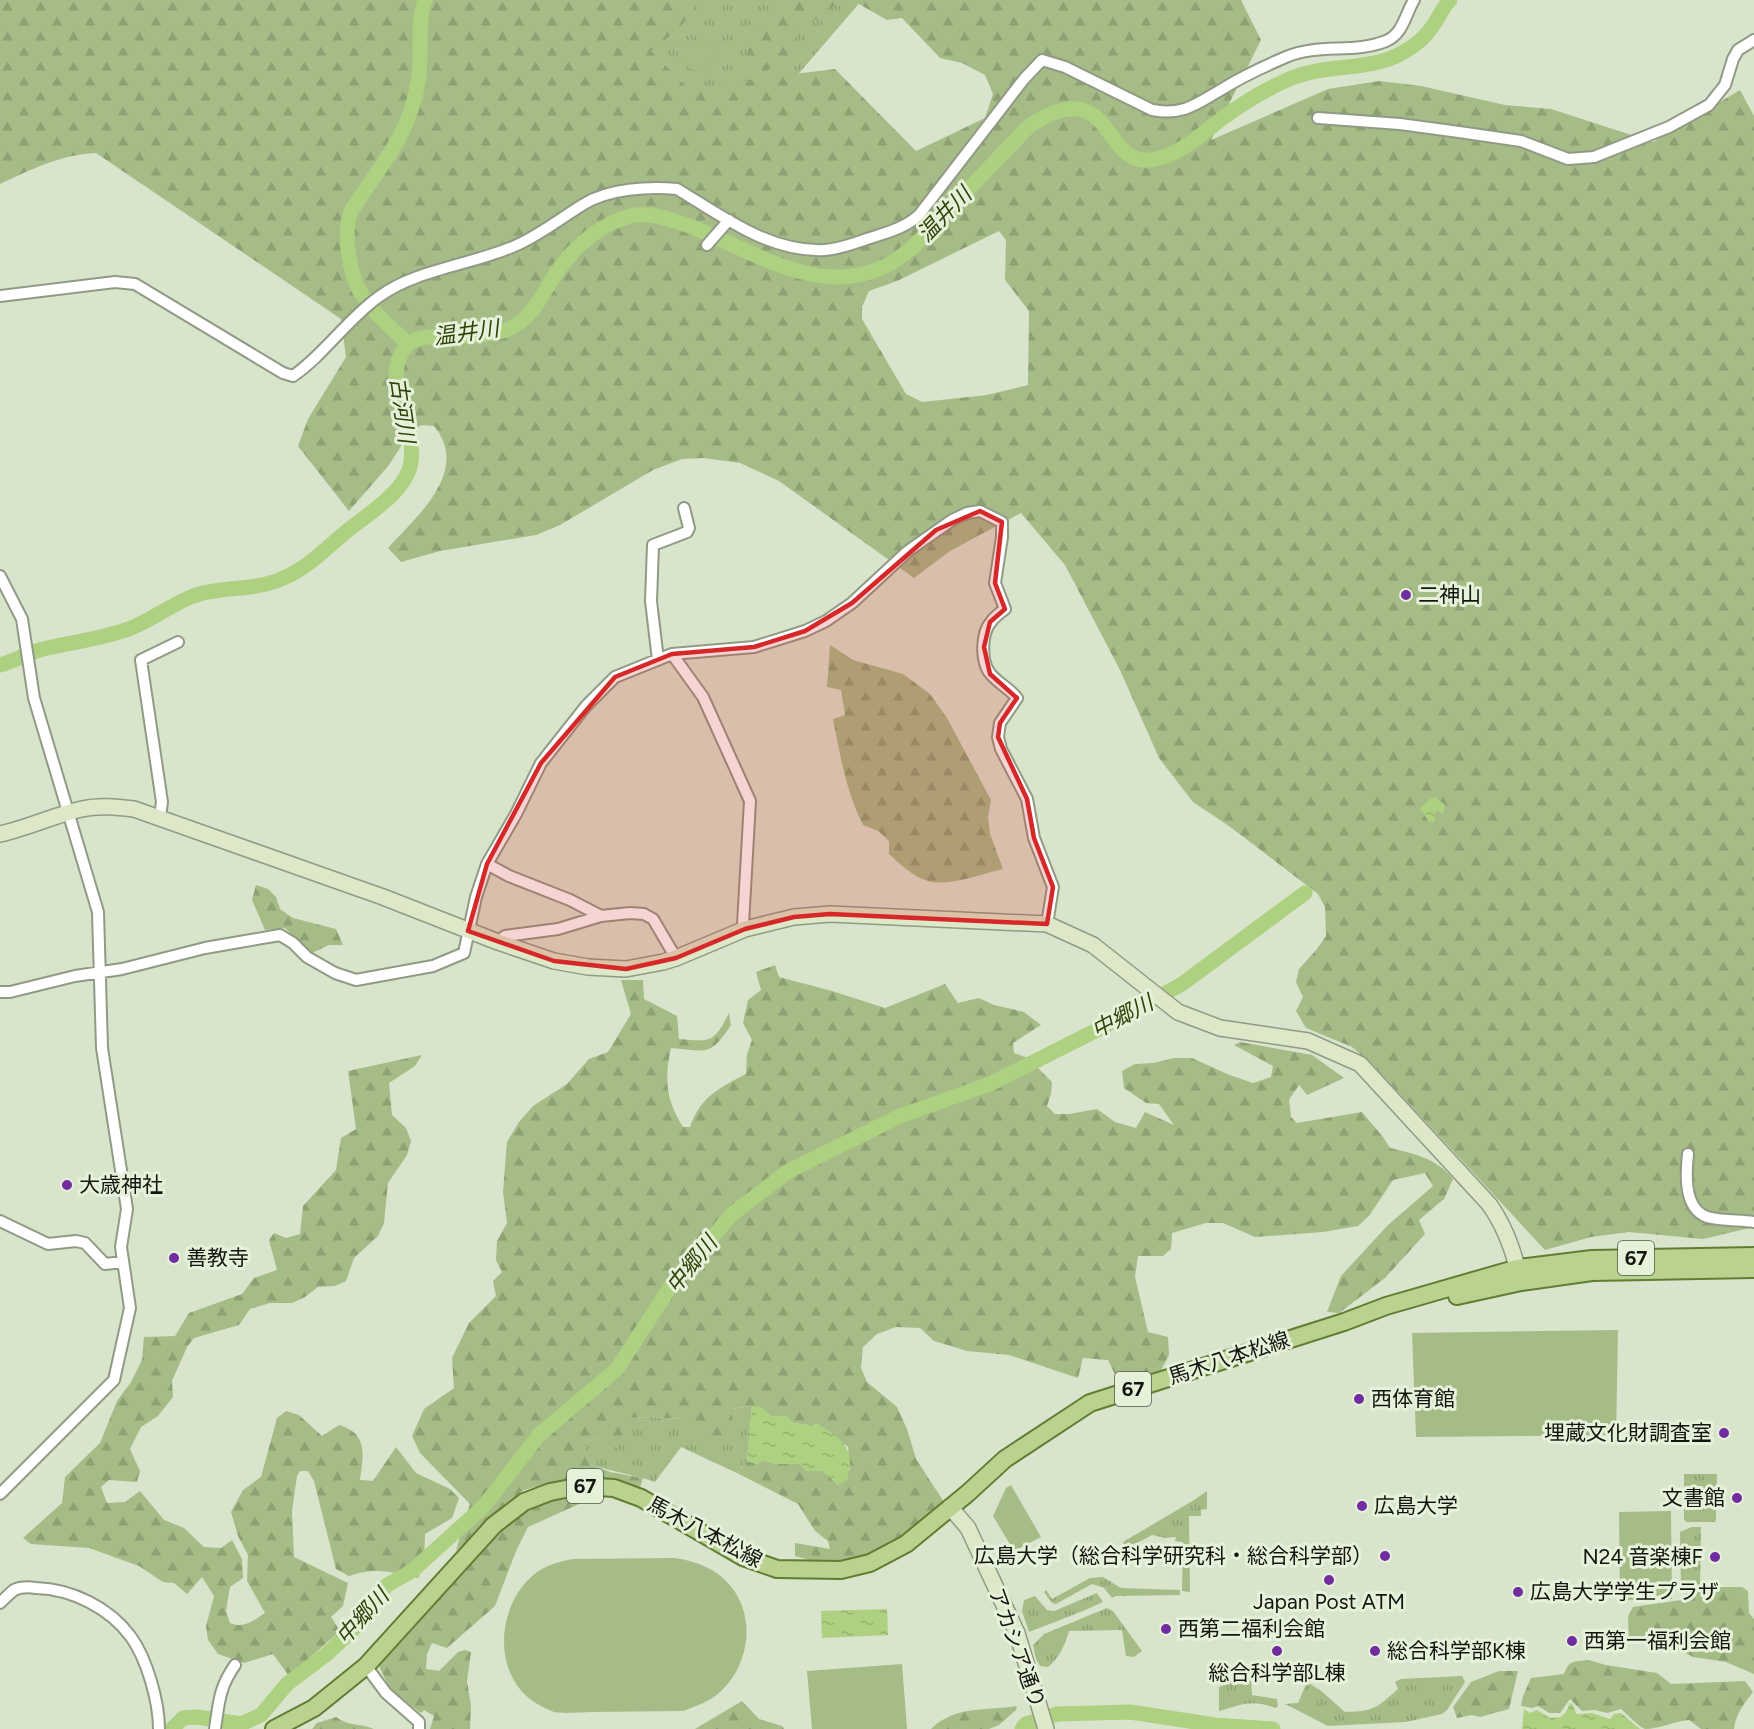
<svg xmlns="http://www.w3.org/2000/svg" width="1754" height="1729" font-family="Figtree,'Noto Sans JP',sans-serif">
<defs>
<pattern id="grass-tufts" width="24" height="20" patternUnits="userSpaceOnUse" patternTransform="scale(1.5)"><rect width="24" height="20" fill="#a5bc87"/><path d="M3 7l-1-3M5 7V3M7 7l1-3M15 17l-1-3M17 17v-4M19 17l1-3" fill="none" stroke="#8da173"/></pattern>
<pattern id="forest-firs" width="22" height="20" patternUnits="userSpaceOnUse" patternTransform="scale(1.5)"><rect width="22" height="20" fill="#a5bc87"/><path d="M5 1l3.5 6h-7zM16 11l3.5 6h-7z" fill="#8da173"/></pattern>
<pattern id="water-ripples" width="26" height="14" patternUnits="userSpaceOnUse" patternTransform="scale(1.5)"><rect width="26" height="14" fill="#aed081"/><path d="M2 4q2-2 4 0t4 0M15 11q2-2 4 0t4 0" fill="none" stroke="#95b26e"/></pattern>
</defs>
<rect width="100%" height="100%" fill="#d9e4cc"/>
<!-- grass -->
<path fill="url(#grass-tufts)" d="M630,0H862L776,100L560,207Z
M752,1406L747,1461L737,1473L681,1447L655,1482C634,1474 611,1472 589,1464L583,1443L599,1438L628,1418L650,1417L683,1419L705,1436L732,1439V1409Z
M1684,1474H1717L1716,1519L1715,1522H1687L1684,1520Z
M1207,1491V1509L1201,1510V1516H1189L1190,1592L1182,1591L1183,1542L1175,1541L1176,1537L1165,1538L1152,1535L1126,1549L1123,1542L1194,1500Z
M1692,1527H1701L1700,1585L1681,1587L1680,1532Z
M1103,1577L1121,1588L1180,1590V1595L1116,1596L1112,1598L1104,1588L1092,1584L1056,1604L1052,1603L1044,1592L1046,1590L1052,1599L1090,1578Z
M1097,1593L1103,1602L1083,1611L1029,1632L1022,1611L1024,1600L1035,1596L1047,1610L1054,1611Z
M1107,1608L1113,1611L1142,1651L1134,1657L1126,1656L1122,1630L1069,1631C1064,1646 1061,1656 1048,1667L1040,1666L1036,1659L1033,1645L1044,1634Z
M1462,1676L1465,1682L1447,1710L1442,1714L1406,1722L1328,1726L1285,1704L1298,1703L1307,1682L1320,1690L1345,1712C1376,1711 1376,1708 1398,1689L1395,1682L1401,1679Z
M1240,1679H1251L1252,1695L1277,1699L1278,1706L1276,1708C1251,1699 1243,1704 1219,1711V1687Z"/>
<!-- forest -->
<path fill="url(#forest-firs)" fill-rule="evenodd" d="M0,0H694C698,17 663,41 651,51L692,92L754,79L835,69L916,151L985,118L993,94L985,75L962,63L940,58L902,18L887,20L852,0H1241L1261,40L1211,140L1328,89L1379,81L1421,86L1505,105L1551,109L1653,142L1740,90L1754,116V1227L1703,1239L1629,1232L1591,1237L1545,1250L1373,1065L1352,1047L1306,1028L1296,1011L1303,997L1296,982L1299,969L1317,949L1326,936L1325,907L1318,894L1229,826L1193,802L1159,758L1120,670L1065,565L1021,513L950,551L914,578L779,481L740,463L704,458L682,459L653,470L560,525L536,535L440,551L401,562L388,548C417,516 471,471 434,426L422,425L410,432L389,465L349,511L298,446L308,419L346,357L341,319L96,153C60,155 32,169 0,184ZM999,231L1006,240L1005,280L1029,311L1028,385L987,395L922,402L906,394L862,319V307L869,291L897,281Z
M783,0H842L797,33L795,55L762,73L744,68L753,27Z
M830,645L853,660L903,674L930,694L947,718L991,800L988,817L990,834L1003,869C982,874 948,887 928,881C913,877 900,864 889,854V841L878,831L863,825C846,791 840,755 833,719L845,715L841,690L827,687Z
M256,885L268,889L276,897L280,909L293,918L336,929L343,945H329L312,953L285,928L265,930L252,900Z
M775,965L779,977L832,991L885,1008L945,984L958,1003L979,998L994,1005L1024,1012L1041,1025L1013,1043L1014,1053L1028,1058L1052,1082L1051,1094L1047,1106L1055,1114H1069L1097,1109L1115,1122L1136,1128L1145,1112L1174,1125L1159,1104L1146,1103L1124,1088L1122,1071L1135,1064L1154,1063L1174,1058H1192L1227,1074L1253,1083L1271,1077L1273,1066L1234,1045L1240,1042L1312,1055L1344,1078L1307,1095L1299,1085L1289,1100L1291,1117L1297,1123L1362,1112L1383,1137L1390,1148C1415,1154 1436,1158 1453,1179L1444,1199L1419,1220L1425,1234L1385,1278L1339,1313L1327,1312L1341,1276L1388,1225L1433,1186L1425,1173L1393,1180L1369,1216L1358,1226L1323,1232L1255,1237L1223,1223H1206L1172,1233L1171,1249L1163,1256H1138L1135,1277L1148,1332L1168,1337L1169,1355L1159,1374L1120,1385L1108,1360L1083,1358L1078,1378L1009,1355L967,1351L934,1341L920,1328L896,1327L877,1334L863,1347L861,1368L867,1382L897,1407L907,1429L916,1459L944,1502C910,1529 870,1572 822,1563C813,1562 804,1558 795,1556V1543L830,1549L828,1541L815,1531L798,1504L737,1473L747,1461L757,1464L763,1460L775,1464H800L807,1471H823L838,1485L850,1469L848,1447L818,1424L809,1425L793,1423L787,1417L771,1416C758,1404 749,1406 732,1409V1440L705,1437L683,1419L650,1417L629,1418L617,1448L599,1438L583,1443L589,1464L610,1472L643,1478L640,1487L609,1479H576L548,1483L524,1490L506,1503L470,1545L456,1550L470,1504L420,1453L412,1436L424,1409L454,1388L452,1358L469,1323L496,1296L493,1281L502,1272L496,1260L497,1241L507,1223L503,1192L507,1142L519,1122L533,1106L567,1084L589,1059L608,1052L631,1014L621,980H643L644,999L677,1016L679,1039C711,1042 714,1043 729,1013L731,1025C710,1057 707,1051 671,1048C664,1079 666,1100 683,1127H690C700,1097 719,1088 746,1074L747,1054L752,1040L743,1023L748,1000L761,990L756,972Z
M422,1055L415,1066L389,1083L392,1115L406,1128L411,1141L407,1155L388,1183L384,1223L378,1236L354,1258L346,1281L335,1286L318,1287L305,1297L292,1303H270L250,1309L239,1325L194,1338L187,1347L172,1381L173,1397L158,1416L141,1427L130,1449L140,1471L137,1482L109,1480L101,1487L107,1503L125,1502L140,1491L164,1520L184,1528L204,1547L221,1548L232,1540L242,1559L243,1578L230,1587L226,1611L230,1623C244,1629 253,1621 265,1613L247,1581L248,1555L238,1536L231,1512L243,1490L261,1477L277,1418L286,1411L299,1415L322,1436L339,1425C369,1434 363,1455 360,1480L373,1481L396,1447L416,1473L450,1489L459,1498L452,1518L425,1534L424,1565L418,1578C391,1572 376,1567 349,1576L336,1569L314,1481L308,1471H300L297,1476L292,1511L294,1557L348,1583L343,1606L331,1617L340,1631L289,1676L273,1654L244,1663L218,1654L208,1640L206,1626L214,1596L202,1577L187,1594L174,1583L163,1582L139,1566L89,1548L31,1544L23,1538L62,1503L65,1477L100,1443L117,1401L131,1382L142,1360L144,1337L175,1336L189,1313L242,1294L254,1278L277,1270L269,1240L274,1233L286,1238L300,1234L303,1206L336,1170L341,1138L356,1129L348,1071Z
M587,1493L588,1500L528,1527L516,1551L495,1606L447,1648L432,1643L427,1654L426,1669L439,1671L458,1652L465,1650L471,1652L467,1681L471,1705L470,1729H430L434,1716L424,1710L421,1713L391,1691L379,1666L482,1549L513,1519L553,1499Z
M1699,1587H1742L1748,1591L1749,1613L1754,1619V1674L1726,1662L1693,1657L1674,1647L1629,1640L1628,1616L1633,1607L1681,1600L1689,1590Z
M1588,1660L1606,1665L1657,1673L1671,1684L1745,1681L1753,1692C1744,1704 1736,1713 1734,1729H1701L1689,1720C1675,1721 1659,1729 1645,1729C1639,1727 1627,1714 1621,1709L1607,1713L1595,1710L1582,1711L1570,1699L1560,1713H1549L1538,1706L1532,1708L1521,1706L1523,1696L1531,1678L1564,1674C1569,1660 1573,1662 1588,1660Z
M1499,1671H1518L1509,1709L1480,1717L1472,1715L1457,1718L1453,1707L1471,1682Z
M742,1701L759,1719L782,1726L784,1729H695Z
M1017,1706L1016,1710L999,1725L989,1729H931C955,1705 987,1711 1017,1706Z
M336,1717C350,1727 360,1723 374,1729H312L317,1723Z"/>
<!-- park -->
<path fill="#a5bc87" d="M690,39L712,46L716,52L714,58L700,72C686,68 680,62 677,49L682,41Z
M1618,1330L1616,1435L1416,1437L1412,1333Z
M1011,1485L1041,1537L1014,1551L993,1516L1006,1488Z
M1671,1511L1672,1599L1620,1600L1619,1512Z
M675,1558C694,1561 715,1568 728,1583C757,1614 750,1665 720,1692C709,1702 696,1706 683,1711C652,1711 622,1712 591,1712C580,1712 565,1714 554,1712C548,1710 539,1705 534,1702C494,1675 496,1613 528,1580C540,1567 556,1562 573,1559Z
M902,1664L907,1729H812L807,1671Z"/>
<!-- water -->
<path fill="url(#water-ripples)" d="M1435,797L1445,805L1443,814L1436,810L1434,822H1429L1420,808L1430,799Z
M752,1406L761,1407L771,1416H787L793,1423L808,1425L818,1424C843,1440 856,1448 847,1480L838,1485L823,1471H807L800,1464H775L763,1460L757,1464L747,1461Z
M887,1609L888,1635L822,1638L821,1611Z
M1570,1703L1573,1705L1576,1714L1592,1713L1610,1719L1614,1714L1621,1713L1640,1729H1522L1524,1709L1530,1713L1537,1710L1550,1718L1561,1717L1566,1712Z"/>
<g fill="none" stroke-linecap="round" stroke-linejoin="round">
<!-- river -->
<path stroke="#aed081" stroke-width="15" d="M408,344C394,330 378,317 366,301C350,280 342,236 351,211C379,168 410,135 418,82C423,55 416,25 425,0
M0,665C15,661 28,653 43,649C72,642 103,639 131,628C154,619 173,603 196,595C224,586 254,591 281,579C307,569 326,548 347,531C368,514 407,491 411,462C415,431 398,402 396,372C401,333 425,337 456,336C473,336 490,335 506,330C532,321 542,294 556,273C572,249 601,223 630,216C650,211 673,220 692,227C756,252 824,302 893,262C901,257 908,251 915,245L1029,126C1113,71 1101,165 1150,160C1180,156 1201,134 1224,117C1242,104 1267,89 1287,80C1323,63 1369,72 1402,53C1413,47 1425,38 1432,27C1439,18 1442,8 1450,0
M172,1729L183,1718L197,1717L241,1724L261,1715L287,1684L328,1653L367,1616L375,1599L387,1585L412,1571L484,1506L539,1435L617,1369L671,1286L731,1215L787,1172L900,1116L990,1084L1103,1027L1182,984L1305,893
M1022,1729L1026,1724L1057,1714L1130,1712L1215,1725L1273,1729"/>
<!-- street casing -->
<g stroke="#909a84" stroke-width="14">
<path id="street" d="M1318,118L1400,124L1459,132L1521,141L1568,159L1594,157L1669,127L1709,105L1725,85L1733,59L1738,50L1754,40
M707,245L729,220
M0,296L115,282L135,284L283,373L293,376C324,355 348,318 380,296C417,269 476,264 517,245C541,234 561,218 584,204C608,189 649,186 677,189C722,216 770,253 825,250C840,249 855,243 870,238C888,232 905,228 919,215L1024,79L1042,60L1065,67L1152,110C1184,116 1198,103 1224,88C1243,76 1265,66 1286,57C1318,43 1354,54 1386,41C1403,34 1405,15 1414,0
M0,576L22,619L34,698L98,912L102,1048L127,1209L121,1247L130,1308L114,1380L0,1494
M672,654L703,697L750,801L743,924L745,929
M658,660L651,601L653,545L687,532L689,528L684,508
M160,817L162,802L141,660L178,642
M487,864L509,876L570,900L601,916L630,913L644,914L653,919L676,958
M498,942L505,936L558,929L601,916
M0,992H10L75,976L122,969L205,948L280,935L293,943L307,957L335,973L356,980L433,966L464,953L476,897L487,864L516,814L541,763L586,706L615,677L672,654L754,647L805,631L826,621L852,603L908,551L952,520L967,513L980,511L1002,522V537L995,583L1005,609C1000,613 994,617 991,622C981,633 981,660 989,672C996,682 1009,688 1017,698L1000,723L998,737L1001,749L1027,799L1034,838L1053,887L1047,924
M1688,1154C1686,1173 1683,1208 1707,1217C1721,1221 1739,1220 1754,1222
M0,1221L48,1244L76,1241L85,1243L105,1264L123,1262
M0,1603C4,1599 9,1594 14,1590C20,1587 29,1587 36,1588C72,1589 110,1608 131,1637C147,1659 159,1702 159,1729
M366,1666L386,1693L419,1722V1729
M215,1729C219,1702 219,1688 235,1665"/>
</g>
<!-- secondary casing -->
<g stroke="#909a84" stroke-width="18">
<path id="secondary" d="M0,834C28,828 54,815 82,809C99,805 117,807 134,809L383,897L498,942L554,961L588,967L626,969L663,962L676,958L745,929L794,917L830,914L1047,924L1093,945L1178,1012L1220,1028L1308,1041L1360,1064L1489,1204C1505,1226 1514,1252 1520,1279
M950,1507L968,1528L1017,1633L1046,1729"/>
</g>
<!-- primary casing -->
<g stroke="#607d32" stroke-width="20">
<path id="primary" d="M1457,1296L1521,1282L1592,1272L1754,1269
M274,1729L314,1708L366,1666L494,1525L524,1502L550,1492L581,1486L614,1488L641,1498L743,1557L777,1569L841,1570L870,1563L906,1544L968,1493L1005,1459L1090,1403L1344,1322L1386,1306L1518,1268L1592,1259L1754,1256"/>
</g>
<!-- street -->
<use href="#street" stroke="#fff" stroke-width="10"/>
<!-- secondary -->
<use href="#secondary" stroke="#dce8c8" stroke-width="15"/>
<!-- primary -->
<use href="#primary" stroke="#b9d290" stroke-width="16"/>
</g>
<!-- marked area -->
<path fill="#d62828" fill-opacity="0.2" stroke="#d62828" stroke-width="4.5" stroke-linejoin="round" d="M980,511L1002,522L995,583L1005,609L990,622L984,647L990,674L1017,698L1000,723L998,737L1027,799L1034,838L1053,887L1047,924L830,914L794,917L745,929L676,958L626,969L554,961L468,931L487,864L541,763L615,677L672,654L754,647L805,631L852,603L936,530Z"/>
<!-- markers -->
<g fill="#712ca0" stroke="#e6f1d9" stroke-width="2">
<circle cx="1406" cy="595" r="6"/>
<circle cx="67" cy="1185" r="6"/>
<circle cx="174" cy="1258" r="6"/>
<circle cx="1359" cy="1399" r="6"/>
<circle cx="1724" cy="1433" r="6"/>
<circle cx="1737" cy="1498" r="6"/>
<circle cx="1362" cy="1506" r="6"/>
<circle cx="1385" cy="1556" r="6"/>
<circle cx="1715" cy="1557" r="6"/>
<circle cx="1329" cy="1580" r="6"/>
<circle cx="1518" cy="1592" r="6"/>
<circle cx="1166" cy="1629" r="6"/>
<circle cx="1572" cy="1641" r="6"/>
<circle cx="1277" cy="1651" r="6"/>
<circle cx="1375" cy="1651" r="6"/>
</g>
<g text-anchor="middle" stroke-width="6" stroke-linejoin="round" paint-order="stroke">
<!-- shield labels -->
<g fill="#e6f1d9" stroke="#52584b" stroke-width="1.5">
<rect x="1618" y="1241" width="36" height="34" rx="4.5"/>
<rect x="1115" y="1372" width="36" height="34" rx="4.5"/>
<rect x="567" y="1469" width="36" height="34" rx="4.5"/>
</g>
<g font-size="20" font-weight="bold" fill="#13160e">
<text x="1636" y="1265">67</text>
<text x="1133" y="1396">67</text>
<text x="585" y="1493">67</text>
</g>
<!-- poi labels -->
<g font-size="21" fill="#13160e" stroke="#e6f1d9" text-anchor="start">
<text x="1418" y="602">二神山</text>
<text x="79" y="1192">大歳神社</text>
<text x="186" y="1265">善教寺</text>
<text x="1371" y="1406">西体育館</text>
<text x="1712" y="1440" text-anchor="end">埋蔵文化財調査室</text>
<text x="1725" y="1505" text-anchor="end">文書館</text>
<text x="1374" y="1513">広島大学</text>
<text x="1373" y="1563" text-anchor="end">広島大学（総合科学研究科・総合科学部）</text>
<text x="1703" y="1564" text-anchor="end">N24 音楽棟F</text>
<text x="1530" y="1599">広島大学学生プラザ</text>
<text x="1329" y="1609" text-anchor="middle">Japan Post ATM</text>
<text x="1178" y="1636">西第二福利会館</text>
<text x="1584" y="1648">西第一福利会館</text>
<text x="1387" y="1658">総合科学部K棟</text>
<text x="1277" y="1680" text-anchor="middle">総合科学部L棟</text>
</g>
<!-- street labels -->
<g font-size="21" fill="#13160e" stroke="#e6f1d9">
<text transform="translate(1229 1358) rotate(-18)" y="7">馬木八本松線</text>
<text transform="translate(705 1532) rotate(28)" y="7">馬木八本松線</text>
<text transform="translate(1017 1648) rotate(70)" y="7">アカシア通り</text>
</g>
<!-- water labels -->
<g font-size="22" font-style="italic" fill="#30440a" stroke="#e6f1d9">
<text transform="translate(944 214) rotate(-46)" y="8">温井川</text>
<text transform="translate(466 332) rotate(-8)" y="8">温井川</text>
<text transform="translate(403 410) rotate(82)" y="8">古河川</text>
<text transform="translate(1122 1016) rotate(-28)" y="8">中郷川</text>
<text transform="translate(691 1264) rotate(-51)" y="8">中郷川</text>
<text transform="translate(362 1616) rotate(-48)" y="8">中郷川</text>
</g>
</g>
</svg>
